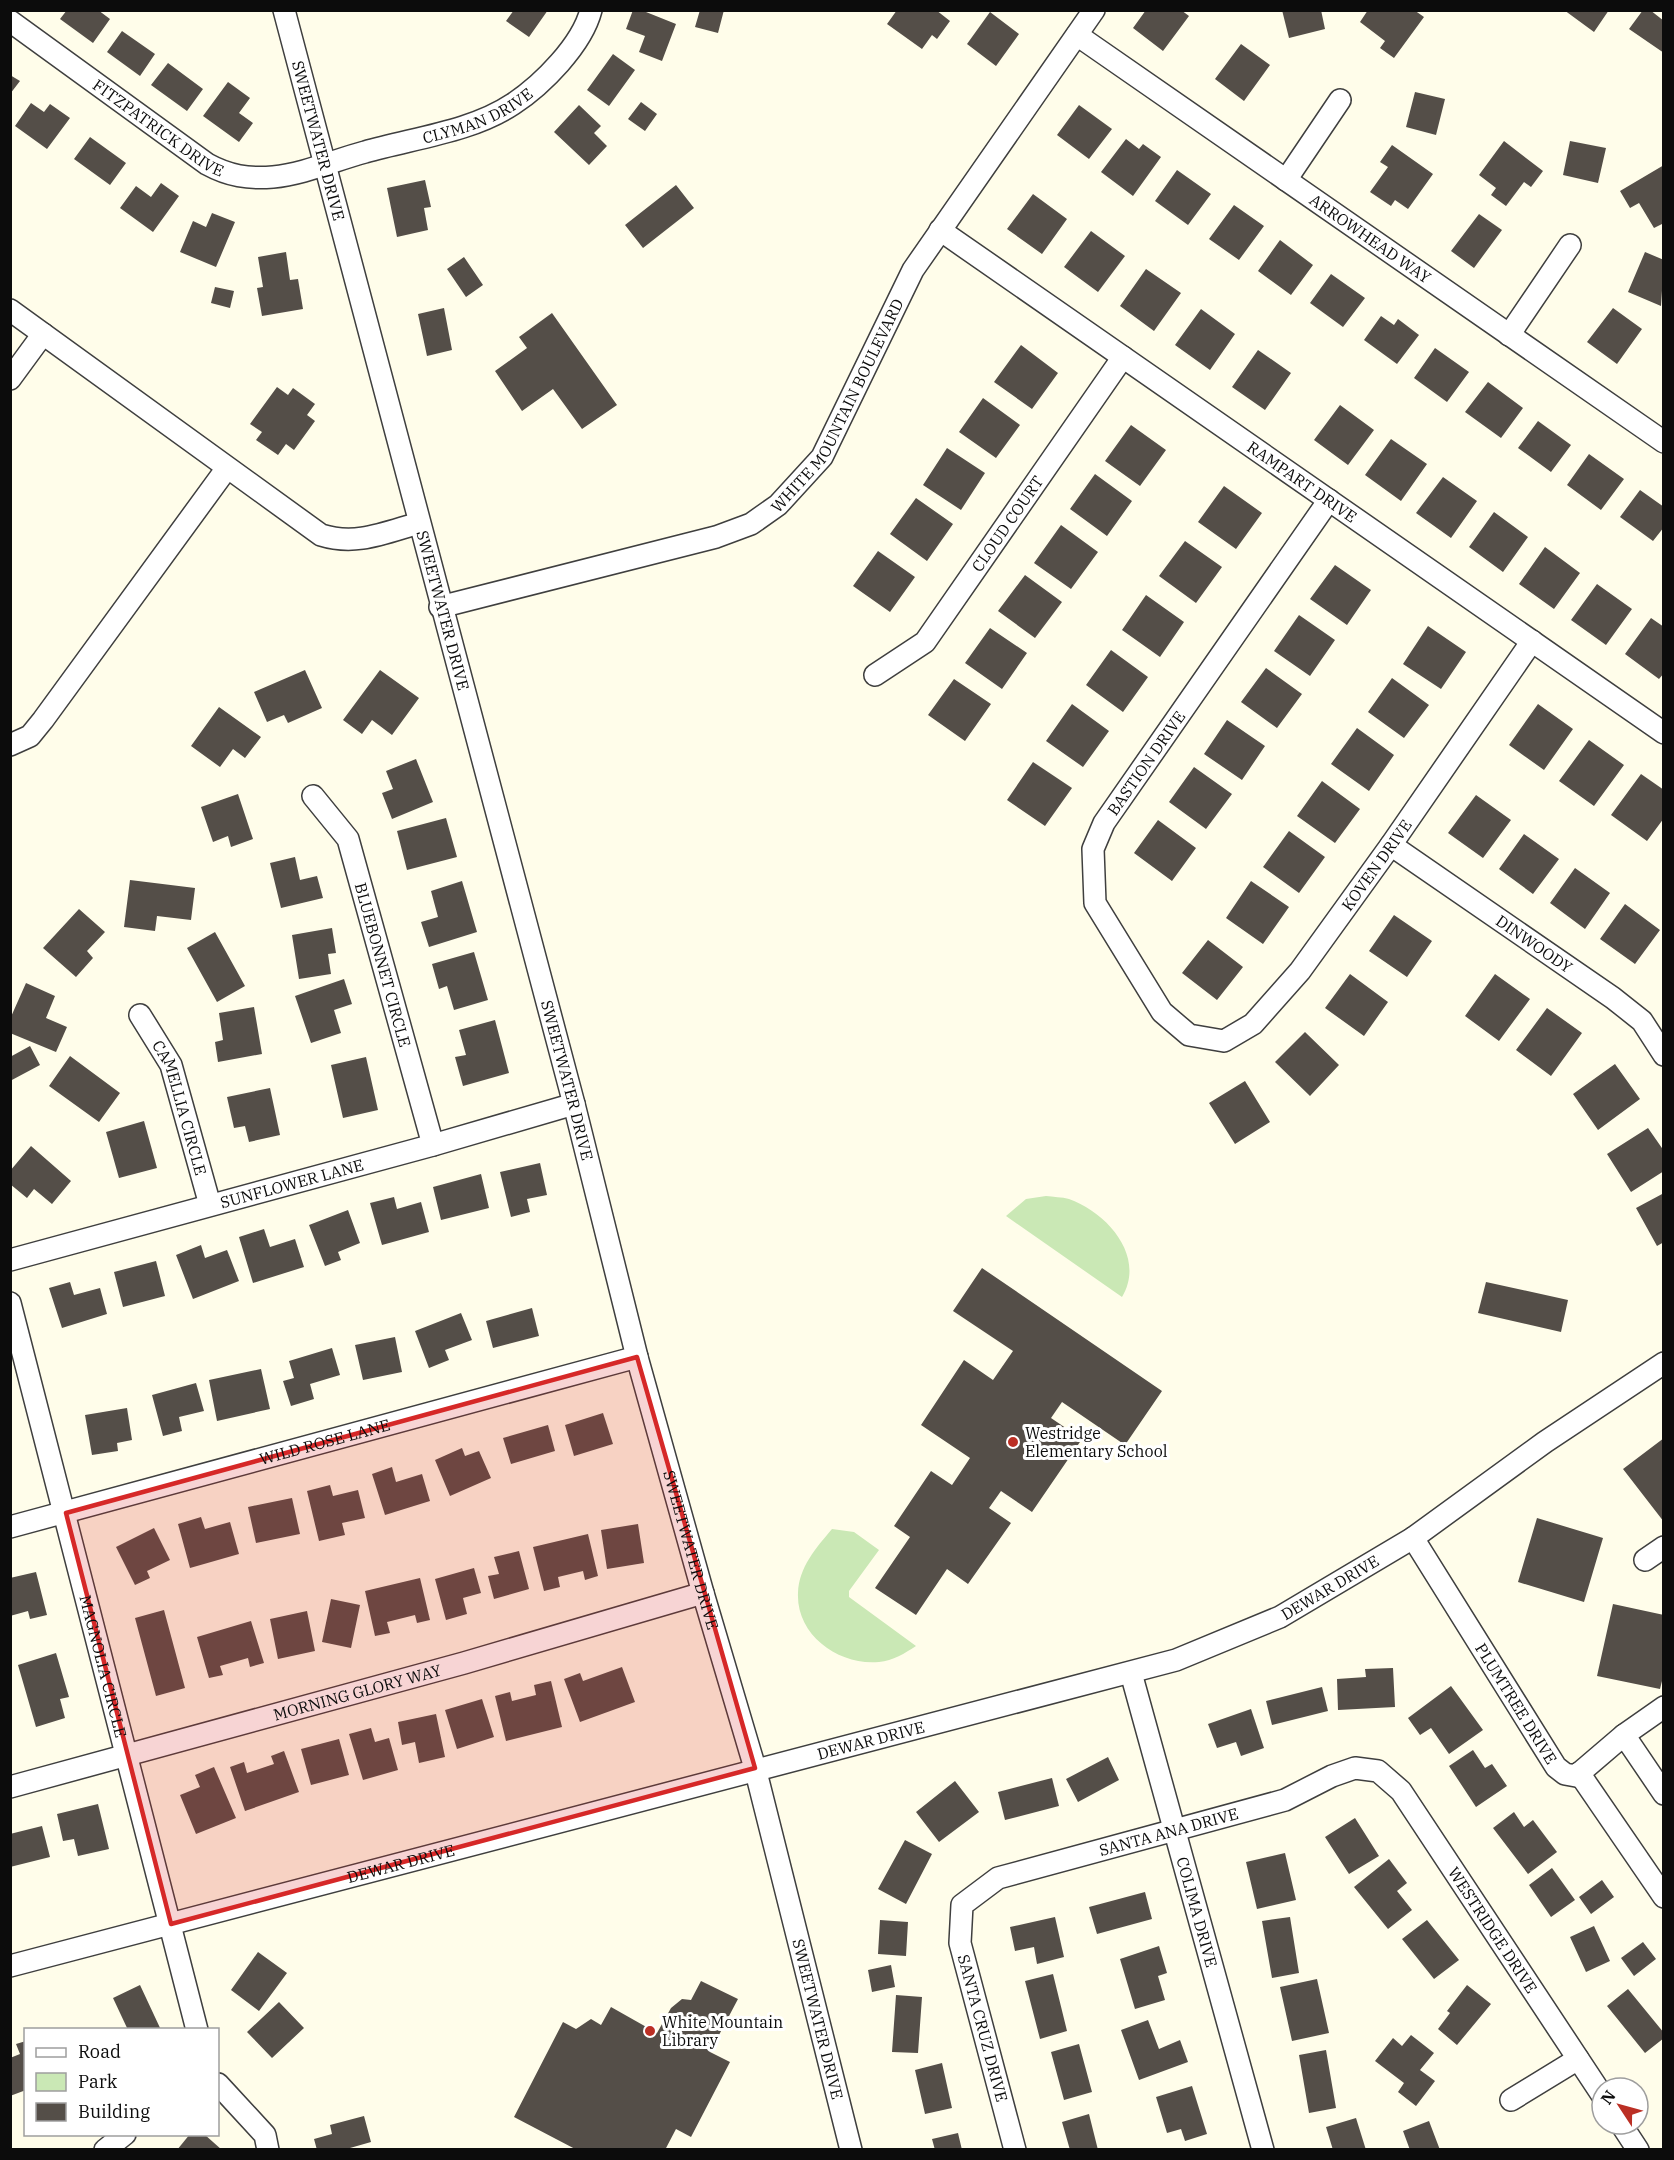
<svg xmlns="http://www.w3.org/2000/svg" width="1674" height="2160" font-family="'IBM Plex Serif',serif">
<rect width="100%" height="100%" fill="#fffdea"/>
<!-- green -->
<path fill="#cae8b5" d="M1046,1196C1053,1197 1062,1197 1069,1199C1108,1213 1146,1257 1122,1297L1006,1216L1026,1199Z
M832,1529L854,1532L879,1550L849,1591V1597L916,1646C905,1653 893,1661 879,1662C840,1666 796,1636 798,1593C799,1567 816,1548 832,1529Z"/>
<!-- building -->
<path fill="#544e48" d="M67,10H98L110,19L93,43L60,19Z
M514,10H548L529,37L506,21Z
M633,10H641L676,24L662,61L639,52L645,36L626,29Z
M700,10H724L718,33L695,27Z
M897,10H936L950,21L937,39L932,35L922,49L887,24Z
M1146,10H1181L1189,16L1163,51L1133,28Z
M1282,10H1321L1325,29L1289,38Z
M1368,10H1414L1424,17L1394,58L1380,48L1385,41L1360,22Z
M1564,10H1609L1594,32Z
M1643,10H1650L1664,21V53L1629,29Z
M990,12L1019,34L996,66L967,44Z
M122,31L155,54L140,76L107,52Z
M1241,44L1270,65L1244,101L1215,79Z
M613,54L635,70L609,106L587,90Z
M168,63L203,89L187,111L151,85Z
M10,75L20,81L10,94Z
M228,82L250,98L239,113L253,123L239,142L203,116Z
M1415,92L1445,99L1436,135L1406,127Z
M641,102L657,114L645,131L628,119Z
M31,103L44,112L50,104L70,118L47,149L15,126Z
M579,105L601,126L594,133L607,146L589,165L554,132Z
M1079,105L1112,129L1089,159L1057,135Z
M90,137L126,163L110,185L74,159Z
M1126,139L1139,149L1143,144L1161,157L1133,196L1101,172Z
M1504,141L1543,171L1531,187L1524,182L1506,206L1491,195L1496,188L1479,175Z
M1570,141L1606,148L1598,183L1563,175Z
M1392,145L1433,174L1408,209L1395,200L1391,206L1370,192L1388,167L1380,162Z
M1664,165V223L1654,228L1639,203L1630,208L1620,191Z
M1177,170L1211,194L1188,225L1155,201Z
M425,180L431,207L424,208L428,230L397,237L387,188Z
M161,183L179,196L153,232L120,208L136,186L151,197Z
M676,185L694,208L643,248L625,225Z
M1033,194L1067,219L1042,254L1007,229Z
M1234,205L1264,226L1239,260L1209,239Z
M212,213L235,222L216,267L180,252L193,221L206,227Z
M1479,214L1502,230L1474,268L1451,251Z
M1091,231L1125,256L1098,292L1064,267Z
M1280,240L1313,265L1291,295L1258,271Z
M286,252L290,280L298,279L303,309L262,316L257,288L263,287L258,257Z
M1645,252L1664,260L1661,306L1628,292Z
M464,257L483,285L466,297L447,269Z
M1146,269L1181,293L1154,331L1120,306Z
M1331,274L1365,298L1343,327L1310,303Z
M215,287L234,291L230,308L211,303Z
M444,308L452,350L427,356L418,314Z
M1613,308L1642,329L1617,364L1587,342Z
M1201,309L1235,334L1210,370L1175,345Z
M552,313L617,405L582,429L553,389L522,411L495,371L527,348L519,337Z
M1381,316L1394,325L1398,319L1419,335L1397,364L1364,340Z
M1021,345L1058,373L1032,409L994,382Z
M1435,348L1469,372L1447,402L1414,378Z
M1258,350L1291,373L1265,410L1232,387Z
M1488,382L1523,408L1501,438L1465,412Z
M277,387L288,395L293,388L315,404L307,415L315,421L294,450L286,444L278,455L256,440L262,432L250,424Z
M983,398L1020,425L996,458L959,432Z
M1340,405L1374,430L1348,465L1314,440Z
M1538,421L1571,445L1551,472L1518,448Z
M1131,425L1166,450L1140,486L1105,461Z
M1391,439L1427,464L1401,501L1365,475Z
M947,448L985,473L961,510L923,485Z
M1589,454L1624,479L1601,510L1567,485Z
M1095,474L1132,501L1107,536L1070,509Z
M1443,477L1477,501L1451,538L1416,513Z
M1224,486L1262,513L1236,549L1198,522Z
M1640,490L1664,507V527L1653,541L1620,517Z
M916,498L953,524L927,561L890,534Z
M1494,512L1528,537L1503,572L1469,547Z
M1061,525L1098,552L1071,589L1034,563Z
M1185,541L1222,567L1196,603L1159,576Z
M1545,547L1580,573L1554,609L1519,584Z
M878,551L915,577L890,612L853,586Z
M1335,565L1371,590L1347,625L1310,599Z
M1025,575L1062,602L1035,638L998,611Z
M1597,584L1632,609L1606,645L1571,620Z
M1146,595L1184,622L1160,657L1122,630Z
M1299,615L1335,640L1310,676L1274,651Z
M1651,618L1664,627V673L1659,679L1625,654Z
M1428,626L1466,652L1441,689L1403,664Z
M990,628L1027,653L1002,689L965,663Z
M1111,650L1148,677L1123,712L1086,685Z
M1266,668L1302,694L1277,728L1241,702Z
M305,670L322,708L288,723L284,715L267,722L254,692Z
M380,670L419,698L392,735L372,720L362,734L343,720Z
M1392,678L1429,705L1404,738L1368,712Z
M954,679L991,704L965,741L928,715Z
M1072,704L1109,731L1083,767L1046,741Z
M1538,704L1573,729L1544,770L1509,745Z
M219,707L261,737L245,758L233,749L220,767L191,746Z
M1227,720L1265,746L1242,780L1204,754Z
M1357,728L1394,755L1369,791L1331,764Z
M1589,740L1624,765L1594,806L1559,781Z
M416,759L433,802L392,819L382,793L393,789L386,771Z
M1033,762L1072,788L1045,826L1007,800Z
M1194,767L1232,794L1206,829L1169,802Z
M1641,774L1664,790V818L1647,841L1611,815Z
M1322,781L1360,809L1335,843L1297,816Z
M238,794L253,839L231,847L228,836L213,842L201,807Z
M1476,795L1511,820L1483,858L1448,833Z
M446,818L457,857L407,870L397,831Z
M1158,820L1196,848L1172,881L1134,853Z
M1289,831L1325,857L1299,893L1263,867Z
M1524,834L1559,859L1533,894L1499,869Z
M295,857L300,880L317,876L323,898L281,908L270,863Z
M1575,868L1610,893L1585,929L1550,903Z
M130,880L195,888L191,920L157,916L155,931L124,927Z
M462,881L477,932L429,947L421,922L438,917L431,891Z
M1251,881L1289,907L1263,944L1226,918Z
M1625,904L1660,930L1635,964L1600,939Z
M79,909L105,932L87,951L93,958L76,977L43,948Z
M1394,915L1432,941L1407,977L1369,951Z
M332,928L336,953L328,954L331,974L299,979L292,935Z
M215,932L245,986L217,1002L187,948Z
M1208,940L1243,967L1217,1000L1182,973Z
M474,952L488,1000L454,1010L447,986L439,989L432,964Z
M1350,974L1388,1002L1364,1036L1325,1008Z
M1495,974L1530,999L1499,1041L1465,1016Z
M344,979L352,1004L334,1010L341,1033L311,1043L295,996Z
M26,983L55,996L46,1018L67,1027L56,1052L10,1033V1019Z
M254,1007L262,1054L218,1062L215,1042L223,1040L219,1013Z
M1547,1008L1582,1033L1551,1076L1516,1050Z
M495,1020L509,1073L463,1086L455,1057L466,1055L459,1030Z
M1305,1032L1339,1065L1310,1096L1275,1062Z
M30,1046L40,1065L10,1081V1057Z
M70,1056L120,1093L99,1122L49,1086Z
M366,1057L378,1110L343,1118L331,1065Z
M1615,1064L1640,1099L1598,1130L1573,1094Z
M1245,1081L1270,1122L1235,1144L1209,1103Z
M270,1088L280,1135L249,1142L245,1126L234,1128L227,1097Z
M144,1121L157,1168L119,1178L106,1132Z
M1648,1128L1664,1151V1171L1631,1192L1607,1154Z
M31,1146L71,1181L52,1204L34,1189L27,1198L10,1184V1171Z
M540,1163L547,1195L527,1199L530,1212L511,1217L500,1172Z
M481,1174L489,1208L441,1220L433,1187Z
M1664,1193V1242L1657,1246L1636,1208Z
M394,1197L397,1209L421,1202L429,1232L382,1245L370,1203Z
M348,1210L360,1243L338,1252L341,1260L325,1266L309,1225Z
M264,1229L270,1247L295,1239L304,1267L253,1283L239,1237Z
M201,1245L205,1258L227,1250L239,1281L193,1299L176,1255Z
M156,1261L165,1296L123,1307L114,1272Z
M982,1268L1162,1391L1125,1445L1062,1402L1051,1418L1082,1439L1032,1512L1001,1491L989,1508L1011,1523L968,1584L947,1569L916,1615L875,1588L910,1537L894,1526L931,1471L952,1485L970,1458L921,1425L964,1360L993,1380L1013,1351L953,1311Z
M70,1282L74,1295L100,1288L107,1314L62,1328L49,1288Z
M1486,1282L1568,1300L1561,1332L1478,1313Z
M532,1308L539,1336L493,1348L486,1321Z
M461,1313L472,1340L445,1350L449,1360L429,1368L415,1331Z
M395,1337L402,1372L363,1380L355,1345Z
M332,1348L340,1375L310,1384L314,1399L291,1406L283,1381L294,1378L289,1361Z
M261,1369L270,1409L217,1421L209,1380Z
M196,1383L204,1411L179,1417L182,1431L163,1436L152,1395Z
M127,1408L132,1440L117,1443L118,1451L92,1455L85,1415Z
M603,1413L613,1444L574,1456L565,1425Z
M548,1425L555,1451L511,1464L503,1438Z
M1664,1438V1522L1623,1469Z
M462,1448L465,1456L479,1451L491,1478L450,1496L435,1460Z
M392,1467L396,1482L422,1474L430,1501L385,1515L372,1474Z
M330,1485L333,1496L358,1490L365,1518L342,1523L345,1535L319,1541L307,1491Z
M292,1498L300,1534L256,1543L248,1507Z
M201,1517L205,1529L230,1522L239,1554L190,1568L178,1524Z
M1537,1518L1603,1538L1584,1602L1518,1582Z
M638,1524L644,1563L607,1569L601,1530Z
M154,1528L170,1560L147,1571L150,1578L135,1585L116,1547Z
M588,1534L598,1576L585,1580L583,1571L558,1577L560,1587L544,1591L533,1547Z
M519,1551L529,1589L494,1599L488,1576L499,1574L494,1557Z
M474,1568L481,1593L463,1598L467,1614L446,1620L435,1579Z
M36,1572L47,1615L30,1619L28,1611L10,1616V1578Z
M420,1578L430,1620L417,1623L415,1615L387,1622L390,1633L375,1636L365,1591Z
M331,1599L360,1605L351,1648L322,1642Z
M1613,1604L1664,1615V1673L1660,1689L1597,1676Z
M164,1610L185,1688L156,1696L135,1618Z
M307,1611L315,1651L278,1659L270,1619Z
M251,1621L264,1663L250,1667L248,1658L220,1666L223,1675L209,1678L197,1637Z
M56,1653L69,1697L60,1699L65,1718L36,1727L18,1665Z
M622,1667L635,1702L580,1722L564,1679L580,1673L583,1681Z
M1393,1668L1395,1707L1338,1710L1337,1679L1366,1677L1365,1669Z
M551,1681L562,1727L506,1741L495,1696L510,1692L512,1701L536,1695L534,1685Z
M1451,1686L1483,1730L1449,1754L1431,1728L1420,1735L1408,1718Z
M1322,1687L1328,1711L1272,1725L1266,1701Z
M482,1699L494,1737L457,1749L445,1710Z
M1251,1709L1264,1748L1241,1756L1236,1742L1217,1748L1208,1724Z
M436,1714L445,1757L419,1763L415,1742L402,1745L398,1722Z
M371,1728L375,1742L389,1738L398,1770L363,1780L349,1734Z
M339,1739L349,1775L311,1785L301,1749Z
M1473,1750L1485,1768L1492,1764L1507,1786L1476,1807L1449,1766Z
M284,1751L299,1792L245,1811L230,1767L244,1762L247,1773L274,1764L271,1756Z
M1108,1757L1119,1780L1078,1802L1066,1779Z
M214,1767L236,1818L196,1834L180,1795L200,1787L195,1775Z
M1052,1778L1059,1806L1005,1820L998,1792Z
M955,1781L979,1812L939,1842L916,1812Z
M98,1804L109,1849L78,1856L74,1839L63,1841L57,1814Z
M1514,1812L1524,1827L1533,1820L1557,1852L1528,1874L1493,1828Z
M1355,1818L1379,1856L1349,1874L1325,1837Z
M42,1826L50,1857L10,1867V1834Z
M905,1840L932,1854L906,1904L878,1889Z
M1285,1853L1296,1900L1257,1909L1246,1862Z
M1389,1859L1407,1883L1397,1891L1412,1910L1388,1929L1354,1887Z
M1552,1868L1575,1900L1551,1917L1529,1885Z
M1602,1880L1614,1897L1591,1914L1579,1897Z
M1145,1892L1152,1919L1097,1934L1089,1907Z
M1055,1917L1064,1957L1037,1964L1034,1947L1015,1951L1010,1927Z
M1290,1917L1299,1973L1272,1978L1262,1921Z
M880,1920L908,1922L906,1956L878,1954Z
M1427,1920L1459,1960L1434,1979L1402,1939Z
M1594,1926L1610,1961L1586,1972L1570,1937Z
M1643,1942L1656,1959L1634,1976L1621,1958Z
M1159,1946L1167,1973L1158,1976L1165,2000L1135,2009L1120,1959Z
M258,1952L287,1973L259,2011L231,1990Z
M891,1965L895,1987L872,1992L868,1970Z
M1053,1974L1067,2031L1040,2039L1025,1981Z
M1317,1979L1329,2033L1292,2041L1280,1987Z
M701,1981L738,1999L710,2052L730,2062L691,2137L676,2129L665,2150H577L514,2117L563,2022L576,2029L591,2019L601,2025L611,2007L657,2033L671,2008L682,1999L691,2000Z
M140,1985L161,2030H128L113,1998Z
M1467,1985L1491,2004L1457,2045L1438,2029L1450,2013L1447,2011Z
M1628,1989L1664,2033V2038L1645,2053L1607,2006Z
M896,1995L922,1997L918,2053L892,2052Z
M279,2002L304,2028L272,2058L247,2032Z
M1148,2020L1159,2049L1180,2040L1188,2062L1139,2080L1121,2030Z
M1411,2035L1434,2053L1420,2070L1435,2081L1416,2106L1398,2092L1404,2083L1375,2061L1393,2038L1402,2046Z
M26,2041V2090L10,2096V2058L20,2054L16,2044Z
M1079,2044L1092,2092L1064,2100L1051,2052Z
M1326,2050L1336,2108L1309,2113L1299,2055Z
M942,2063L952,2108L925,2114L915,2070Z
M1192,2086L1207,2134L1185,2141L1181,2129L1167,2133L1156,2097Z
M1089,2114L1098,2150H1070L1062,2122Z
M364,2116L371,2142L343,2150H317L314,2139L332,2134L330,2125Z
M1356,2118L1366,2150H1333L1326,2127Z
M1429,2121L1440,2150H1410L1403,2131Z
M958,2133L962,2150H935L932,2139Z
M190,2134H204L222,2150H177Z"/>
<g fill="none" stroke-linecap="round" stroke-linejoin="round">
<!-- minor casing -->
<g stroke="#3f3f3f" stroke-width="24">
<g id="minor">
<path id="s1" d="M284,10L574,1104L637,1357L703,1593L755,1768L851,2150"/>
<path id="s2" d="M10,21L207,164C229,176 248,179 273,177C304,174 335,160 365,152C413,138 471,132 513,104C542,85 582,45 591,10"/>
<path id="s3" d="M1077,35L1664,442"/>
<path d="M1286,180L1340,100"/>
<path id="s4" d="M940,230L1664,733"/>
<path d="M10,310L321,535C356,546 384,533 419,523"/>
<path d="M1509,335L1570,245"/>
<path d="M10,379L43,334"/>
<path id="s5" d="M1329,500L1104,823L1093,849L1095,903L1162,1012L1189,1035L1224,1041L1253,1024L1300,971L1391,845L1532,641"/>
<path id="s6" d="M440,607L716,537L751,524L778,505L822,457L913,270L1094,10"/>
<path id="s7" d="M875,675L925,642L1123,357"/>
<path d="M10,745L30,736L43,720L227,468"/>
<path id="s8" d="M313,796L348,839L433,1145"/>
<path id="s9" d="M1391,845L1613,998L1642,1021L1664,1055"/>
<path id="s10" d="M140,1015L171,1065L210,1205"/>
<path id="s11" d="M10,1260L433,1145L574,1104"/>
<path id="s12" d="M10,1303L197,2030"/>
<path id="s13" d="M10,1527L637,1357"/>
<path id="s14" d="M1413,1538L1556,1767L1565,1774L1576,1776L1624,1735L1664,1794"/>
<path d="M1645,1560L1664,1547"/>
<path id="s15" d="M1131,1673L1263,2150"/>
<path d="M1624,1735L1664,1707"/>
<path d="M1579,1773L1664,1897"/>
<path id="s16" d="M10,1787L464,1663L703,1593"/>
<path id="s17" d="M10,1966L1176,1660L1280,1617L1413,1538L1545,1442L1664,1363"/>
<path d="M218,2084L265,2135L268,2150"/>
<path d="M1511,2100L1578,2059"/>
<path d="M1621,2124L1638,2150"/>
<path d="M105,2150L125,2134"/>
<path id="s18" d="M1015,2150L960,1943L962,1905L998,1878L1285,1800L1332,1776L1355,1768L1378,1771L1401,1791L1602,2095"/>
</g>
</g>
<!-- minor -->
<use href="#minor" stroke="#fff" stroke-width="21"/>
</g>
<!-- marked area -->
<path fill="#d62828" fill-opacity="0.2" stroke="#d62828" stroke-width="4.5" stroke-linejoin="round" d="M637,1357L755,1768L171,1924L66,1513Z"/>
<!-- markers -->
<g fill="#bb2f24" stroke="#fff" stroke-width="2">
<circle cx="1013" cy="1442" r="6"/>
<circle cx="650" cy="2031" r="6"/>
</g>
<g text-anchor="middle" stroke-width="6" stroke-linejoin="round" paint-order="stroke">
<!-- street labels -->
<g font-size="16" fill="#0c0c0c" stroke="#fff">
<text dy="6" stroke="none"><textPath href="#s2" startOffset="526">CLYMAN DRIVE</textPath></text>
<text dy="6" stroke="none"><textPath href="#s2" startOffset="183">FITZPATRICK DRIVE</textPath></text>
<text dy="6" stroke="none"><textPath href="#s1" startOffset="135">SWEETWATER DRIVE</textPath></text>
<text dy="6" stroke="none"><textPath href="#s3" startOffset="357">ARROWHEAD WAY</textPath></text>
<text dy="6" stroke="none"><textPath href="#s6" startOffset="472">WHITE MOUNTAIN BOULEVARD</textPath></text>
<text dy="6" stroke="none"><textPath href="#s4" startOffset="441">RAMPART DRIVE</textPath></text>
<text dy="6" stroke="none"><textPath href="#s7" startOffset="204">CLOUD COURT</textPath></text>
<text dy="6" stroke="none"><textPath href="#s1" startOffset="621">SWEETWATER DRIVE</textPath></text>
<text transform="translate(1146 763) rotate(-55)" y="6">BASTION DRIVE</text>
<text dy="6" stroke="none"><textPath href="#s5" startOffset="910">KOVEN DRIVE</textPath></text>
<text dy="6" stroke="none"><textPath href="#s9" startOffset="174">DINWOODY</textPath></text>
<text dy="6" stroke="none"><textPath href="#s8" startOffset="186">BLUEBONNET CIRCLE</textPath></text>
<text dy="6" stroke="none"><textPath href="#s1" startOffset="1107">SWEETWATER DRIVE</textPath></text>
<text dy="6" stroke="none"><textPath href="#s10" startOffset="102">CAMELLIA CIRCLE</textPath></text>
<text dy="6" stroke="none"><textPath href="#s11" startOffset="292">SUNFLOWER LANE</textPath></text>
<text dy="6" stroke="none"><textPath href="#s13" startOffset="326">WILD ROSE LANE</textPath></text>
<text dy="6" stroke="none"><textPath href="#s1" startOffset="1593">SWEETWATER DRIVE</textPath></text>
<text dy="6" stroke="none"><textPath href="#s17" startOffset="1376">DEWAR DRIVE</textPath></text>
<text dy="6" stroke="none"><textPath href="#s12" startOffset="375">MAGNOLIA CIRCLE</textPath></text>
<text dy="6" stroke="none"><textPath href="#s16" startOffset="360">MORNING GLORY WAY</textPath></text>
<text dy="6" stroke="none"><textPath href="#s14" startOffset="195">PLUMTREE DRIVE</textPath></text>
<text dy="6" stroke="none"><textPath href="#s17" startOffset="890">DEWAR DRIVE</textPath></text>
<text dy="6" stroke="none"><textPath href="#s18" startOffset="474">SANTA ANA DRIVE</textPath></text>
<text dy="6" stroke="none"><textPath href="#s17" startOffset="404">DEWAR DRIVE</textPath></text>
<text dy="6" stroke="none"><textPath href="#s15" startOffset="248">COLIMA DRIVE</textPath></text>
<text dy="6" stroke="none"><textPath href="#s18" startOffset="892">WESTRIDGE DRIVE</textPath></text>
<text dy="6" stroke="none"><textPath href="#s1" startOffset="2079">SWEETWATER DRIVE</textPath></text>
<text transform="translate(983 2028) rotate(75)" y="6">SANTA CRUZ DRIVE</text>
</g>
<!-- poi labels -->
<g font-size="16" fill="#0c0c0c" stroke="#fff" text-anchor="start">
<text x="1025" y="1439">Westridge<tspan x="1025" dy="18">Elementary School</tspan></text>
<text x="662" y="2028">White Mountain<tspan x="662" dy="18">Library</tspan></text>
</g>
</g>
<!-- border -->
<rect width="1674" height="2160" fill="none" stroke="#0c0c0c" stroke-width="24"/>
<!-- legend -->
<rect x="24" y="2028" width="195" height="108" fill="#ffffff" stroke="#9e9e9e" stroke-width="1.5"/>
<rect x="36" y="2048" width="30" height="9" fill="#ffffff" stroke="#9e9e9e" stroke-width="1.5"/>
<text x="78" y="2058" font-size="18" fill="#0c0c0c">Road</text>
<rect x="36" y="2073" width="30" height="18" fill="#cae8b5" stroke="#9e9e9e" stroke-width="1.5"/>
<text x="78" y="2088" font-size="18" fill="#0c0c0c">Park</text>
<rect x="36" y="2103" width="30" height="18" fill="#544e48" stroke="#9e9e9e" stroke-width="1.5"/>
<text x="78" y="2118" font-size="18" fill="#0c0c0c">Building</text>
<!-- north arrow -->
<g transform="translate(1620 2106) rotate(306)"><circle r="28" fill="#ffffff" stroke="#9e9e9e" stroke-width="1.5"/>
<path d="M0-4.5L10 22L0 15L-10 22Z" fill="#bb2f24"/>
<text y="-9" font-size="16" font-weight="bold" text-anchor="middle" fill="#0c0c0c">N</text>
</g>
</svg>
